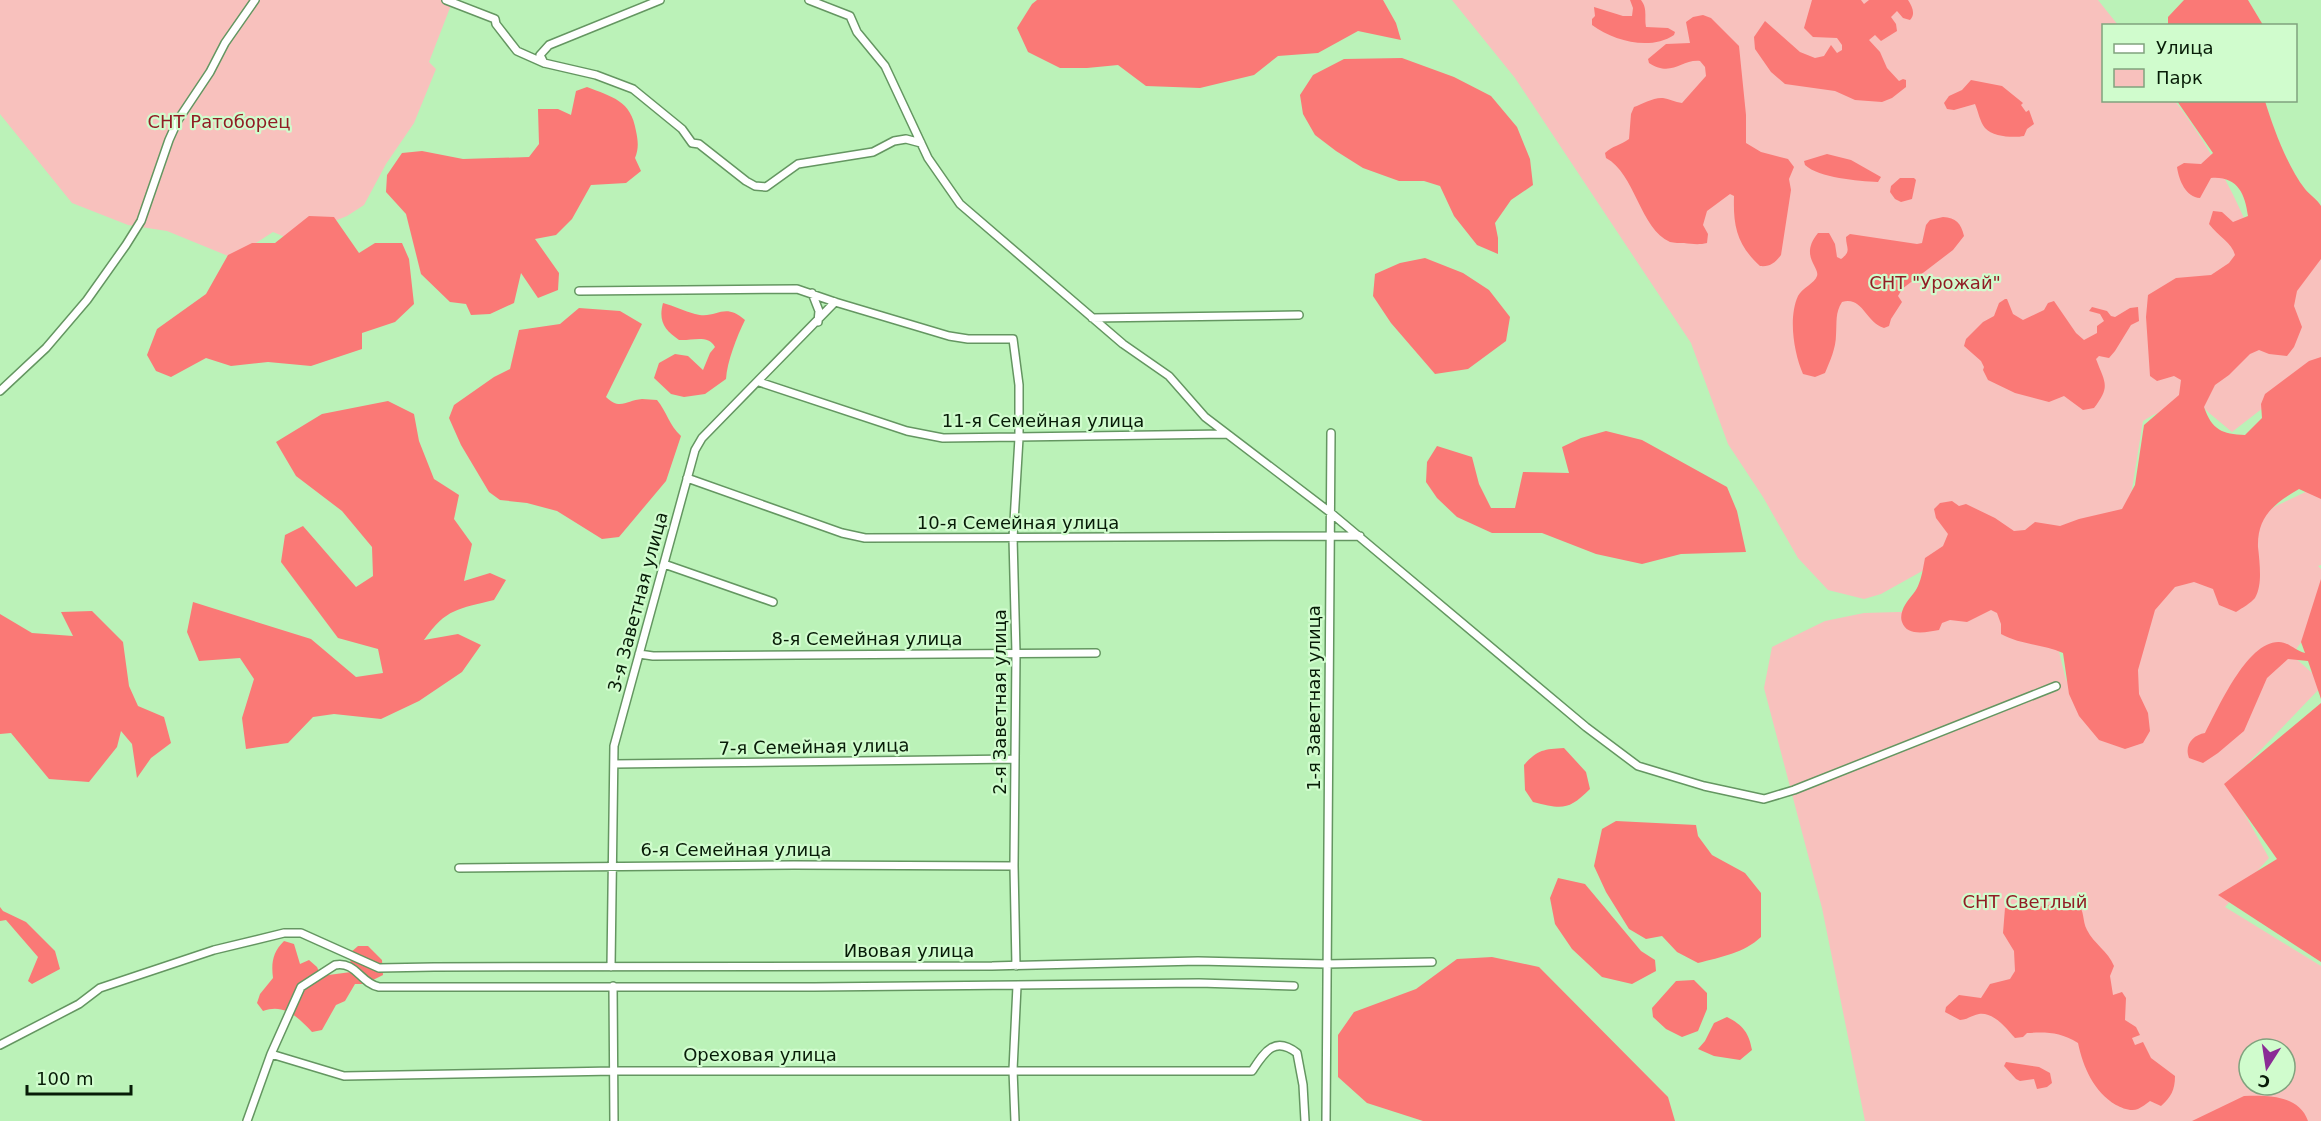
<svg xmlns="http://www.w3.org/2000/svg" width="2321" height="1121" font-family="'DejaVu Sans',sans-serif">
<rect width="100%" height="100%" fill="#bbf2b8"/>
<!-- green -->
<path fill="#f8c1bd" fill-rule="evenodd" d="M0,0H453L429,62L436,69L414,123L386,164L364,205L347,216L290,239L273,232L233,258L167,231L128,225L72,203L0,114Z
M1452,0H2098L2118,25L2104,26V100L2175,101C2205,140 2229,183 2249,229L2321,246V363L2232,432L2208,412L2196,399L2153,415L2143,421L2130,501L2110,522L1933,565L1881,594L1864,599L1828,590L1798,558L1763,497L1728,444L1691,343L1515,78Z
M2316,487L2321,489V565L2318,566L2321,569V615L2292,655L2321,681V687L2228,784L2269,858L2225,907L2321,966V1121H1865L1822,908L1764,688L1772,647L1825,621L1864,613L1932,611L2006,601L2057,644L2066,680L2110,720L2156,591L2213,558L2274,507ZM2249,1049H2285V1085H2249Z"/>
<!-- forest -->
<path fill="#fa7976" d="M1037,0H1383L1396,23L1401,40L1358,31L1318,53L1278,56L1254,75L1200,88L1146,86L1118,65L1087,68H1060L1028,52L1017,28L1032,4Z
M1630,0H1641C1648,9 1644,17 1646,27L1668,28L1675,32L1674,35C1650,51 1614,41 1592,25V19L1595,16L1594,7L1623,16H1632L1633,8Z
M1812,0H1861L1864,4L1869,0H1908C1912,6 1916,14 1910,20L1903,18L1897,11L1891,17L1896,24L1897,31L1881,41L1875,35L1869,40L1880,52L1887,68L1899,81L1903,79L1906,80V87L1892,98L1882,102L1855,100L1835,91L1785,84L1771,72L1755,49L1754,37L1765,21L1800,52L1815,58L1824,56L1831,45L1837,53L1842,50V45L1837,38L1813,37L1804,28Z
M2184,0H2248L2263,25H2168V17Z
M1703,15L1711,18L1739,46L1746,115V143L1761,152L1788,159L1794,167L1789,179L1791,190L1781,255C1775,263 1770,267 1760,266C1737,245 1733,226 1734,196L1730,194L1707,211L1703,225L1708,234L1707,243C1699,245 1692,244 1684,243C1680,243 1674,243 1670,242C1640,229 1635,173 1606,158L1605,153C1612,146 1621,145 1629,139L1631,114L1634,107C1642,104 1654,97 1663,98C1669,99 1675,102 1682,103L1706,76L1705,67L1700,61C1681,59 1672,78 1649,63L1648,59L1666,44L1690,43L1686,22L1693,17Z
M1402,58L1454,77L1491,96L1517,127L1530,159L1533,185L1511,200L1495,223L1498,238V254L1477,245L1454,216L1440,186L1424,181H1399L1363,168L1336,151L1315,135L1303,114L1300,95L1313,75L1344,59Z
M1971,80L2002,86L2023,103L2021,105L2026,112L2029,110L2034,124L2027,129L2024,136C2014,138 1993,137 1985,128C1980,122 1978,111 1975,104L1954,110L1947,109L1944,103L1949,96L1962,90Z
M587,87C612,97 631,100 636,131C638,141 639,148 635,158L641,171L626,183L591,185L572,219L556,235L535,239L559,273L558,290L538,298L521,273L514,303L490,314L471,315L466,304L450,302L421,274L406,214L386,192L387,175L402,153L422,151L463,159L529,157L539,144L538,109H558L571,115L576,91Z
M2177,101H2265C2273,127 2287,166 2305,189C2310,195 2317,199 2321,206V259L2297,291L2294,306L2302,327L2294,347L2287,356L2269,354L2259,350L2250,354L2229,375L2215,385L2204,407C2212,430 2222,434 2245,435L2262,418L2261,404L2265,394L2309,361L2321,357V499L2299,489C2275,503 2257,516 2258,547C2259,556 2260,565 2260,575C2260,582 2259,591 2255,598C2251,603 2242,608 2236,612L2219,605L2213,589L2194,582L2175,587L2155,610L2138,670L2139,694L2148,713L2150,731L2143,743L2125,749L2099,740L2079,716L2069,694L2063,653C2043,644 2021,645 2001,634V624L1997,613L1991,610L1967,622L1950,620L1942,623L1939,630C1927,632 1907,637 1902,622C1900,617 1902,610 1905,605C1909,598 1915,593 1918,586C1922,577 1923,568 1925,558L1943,546L1948,534L1936,518L1934,509L1940,503L1952,501L1959,506L1966,504L1995,518L2014,531L2025,530L2035,522L2060,526L2079,519L2122,509L2135,485L2144,425L2179,395L2181,380L2174,376L2157,381L2150,376L2146,317L2148,295L2176,278L2211,275L2229,263L2235,255C2232,243 2218,236 2209,224L2213,211L2222,212L2233,222L2248,216C2245,193 2237,176 2211,178L2200,198C2186,197 2179,181 2177,167L2184,163L2201,164L2213,153Z
M1827,154L1851,160L1881,177L1878,182C1858,181 1819,178 1805,165L1804,161Z
M1900,178H1914L1916,180L1912,199L1901,202L1895,199L1890,192L1891,186Z
M309,216L334,217L359,253L375,243H402L409,259L414,304L395,322L362,333V349L311,366L268,362L231,366L206,358L171,377L156,371L147,355L157,329L206,294L228,255L252,243H275Z
M1943,217C1956,218 1961,223 1964,236L1953,250L1902,289L1898,296L1902,302L1891,319L1889,326L1884,328C1865,322 1863,296 1842,302C1835,313 1837,322 1836,335C1836,348 1830,361 1825,373L1815,377L1803,374C1794,353 1788,318 1798,296C1802,288 1815,283 1817,276C1820,267 1799,256 1818,233H1829L1835,244L1837,257L1841,259C1852,251 1846,248 1846,237L1850,234L1917,244L1922,243L1926,225L1930,220Z
M1425,258L1463,273L1489,290L1510,317L1506,341L1468,369L1435,374L1391,323L1373,296L1375,274L1400,263Z
M2005,299H2007L2013,314L2023,320L2044,310L2048,303L2054,301L2076,333L2084,340L2097,333V326L2104,321L2100,314L2089,311L2092,307L2107,311L2111,316L2115,317L2130,308L2138,307L2139,321L2131,325L2115,351L2109,358L2099,356L2096,359C2105,383 2111,386 2094,408L2083,410L2064,396L2049,402L2015,393L1988,380L1983,370L1984,367L1981,361L1964,346L1966,339L1983,322L1994,316L1999,303Z
M663,303C674,306 684,311 695,314C717,320 723,301 745,320C737,336 727,362 726,379L705,394L684,397L671,394L654,378L659,363L675,354L688,356L703,370L710,353L715,347C708,334 692,341 679,340C665,330 658,322 663,303Z
M579,308L620,311L642,324L606,397C620,411 627,400 642,399C647,399 652,400 657,400C667,412 669,425 681,436L666,481L619,537L602,539L557,511L527,503L500,500L489,492L461,445L449,418L454,405L494,377L510,369L519,330L560,324Z
M388,401L414,414L419,441L434,479L459,495L454,519L472,544L464,581L490,573L506,580L494,600C459,609 446,608 424,640L458,634L481,645L462,672L419,701L381,719L334,714L313,717L288,743L246,749L242,718L254,679L240,658L199,661L187,632L193,602L311,639L356,677L383,673L378,649L338,638L281,562L285,535L303,526L356,587L373,576L372,547L342,511L296,476L276,442L322,414Z
M1606,431L1642,440L1727,487L1737,511L1746,552L1681,554L1642,564L1596,554L1542,533H1492L1457,517L1437,498L1426,482L1427,462L1437,446L1472,457L1479,484L1491,508H1515L1523,472L1569,473L1562,447L1581,438Z
M2321,579V699L2308,661L2288,659L2267,678L2244,731L2218,753L2203,763L2189,758C2184,745 2193,735 2205,733C2218,709 2247,641 2279,642C2288,642 2296,651 2305,653L2301,642Z
M92,611L123,642L129,686L138,706L164,717L171,743L151,758L137,778L132,744L121,731L117,747L89,782L49,779L11,733L0,734V614L32,633L73,636L61,612Z
M2321,703V962L2218,895L2277,859L2224,784Z
M1564,748L1586,772L1590,789C1568,811 1562,809 1533,802L1525,790L1524,765C1537,750 1544,749 1564,748Z
M1616,821L1696,825L1698,836L1712,855L1745,873L1761,893V937C1744,953 1721,957 1698,963L1677,952L1662,936L1646,939L1629,929L1606,892L1594,866L1602,829Z
M1558,878L1585,884L1641,951L1655,960L1656,971L1632,984L1602,977L1572,949L1555,924L1550,898Z
M2077,903C2085,910 2082,921 2087,930C2094,944 2108,951 2114,966L2110,976L2113,995L2122,992L2126,998L2125,1020L2136,1027L2140,1035L2132,1038L2135,1045L2143,1042L2151,1058L2175,1076C2175,1090 2171,1097 2161,1106L2150,1101C2146,1104 2142,1107 2138,1109C2131,1112 2122,1108 2116,1105C2094,1092 2083,1067 2078,1043C2060,1032 2047,1032 2027,1033L2023,1037L2015,1038C2006,1028 1994,1012 1979,1014C1972,1015 1967,1020 1960,1020L1945,1012L1946,1007L1959,995L1981,998L1990,984L2010,979L2015,971L2014,951L2003,933L2005,908L2012,906L2023,910L2053,904Z
M0,907L3,911L26,922L55,951L60,969L32,984L28,981L38,957L6,920L0,921Z
M284,941L294,944L300,964L309,960L317,967L321,976L351,972L350,953L358,946H368L382,960L383,975L365,984H355L345,1001L336,1005L322,1030L312,1032C298,1017 284,1003 263,1011L257,1003L260,994L273,978C271,962 273,952 284,941Z
M1492,957L1539,967L1668,1097L1675,1121H1423L1367,1103L1338,1077V1035L1354,1012L1416,989L1457,959Z
M1694,980L1707,993V1009L1698,1031L1682,1037L1666,1029L1653,1017L1652,1008L1676,981Z
M1727,1017C1743,1025 1749,1033 1752,1050L1740,1060L1714,1056L1698,1049L1705,1041L1714,1023Z
M2006,1062L2039,1067L2050,1073L2052,1083L2047,1087L2037,1089L2034,1079L2020,1081L2016,1079L2004,1066Z
M2244,1096C2267,1095 2299,1095 2308,1121H2192Z"/>
<g fill="none" stroke-linecap="round" stroke-linejoin="round">
<!-- street casing -->
<g stroke="#649661" stroke-width="10">
<path id="street" d="M446,0L495,19L496,24L517,51L544,63L596,75L633,89L682,129L692,143L699,144L746,181L755,186L766,187L798,164L873,152L894,141L906,139L921,143
M809,0L850,16L857,32L885,66L928,158L960,204L1123,344L1169,376L1205,417L1331,513L1586,727L1638,766L1704,786L1764,799L1794,790L2056,686
M544,63L540,55L549,45L660,0
M579,291L797,289L835,302L949,336L968,339H1013L1019,385V438L1013,538L1016,653L1014,866L1016,966
M812,293L819,311L818,322
M1092,318L1299,315
M759,382L907,431L943,438L1227,434
M0,391L46,348L87,300L126,245L141,221L169,140L178,120L210,72L225,43L255,0
M687,478L842,533L865,538L1360,536
M664,564L773,602
M639,654L653,656L1096,653
M614,764L1015,759
M459,868L794,865L1014,866
M611,967L614,746L695,450L702,438L835,302
M613,986L614,1121
M0,1045L79,1004L100,988L214,950L284,933H301L379,968L434,967L992,966L1198,961L1326,964L1432,962
M271,1054L344,1076L614,1071H1252C1264,1053 1274,1035 1297,1053L1303,1085L1305,1121
M247,1121L271,1054L301,987L335,965C356,961 360,983 379,987H814L1199,983L1294,986
M1015,1121L1013,1070L1017,986
M1326,1121L1331,433"/>
</g>
<!-- street -->
<use href="#street" stroke="#fff" stroke-width="7"/>
</g>
<g text-anchor="middle" stroke-width="4.5" stroke-linejoin="round" paint-order="stroke">
<!-- park labels -->
<g font-size="18" fill="#911d25" stroke="#d0fccd">
<text x="219" y="128">СНТ Ратоборец</text>
<text x="1935" y="289">СНТ "Урожай"</text>
<text x="2025" y="908">СНТ Светлый</text>
</g>
<!-- street labels -->
<g font-size="18" fill="#071c07" stroke="#d0fccd">
<text x="1043" y="427">11-я Семейная улица</text>
<text x="1018" y="529">10-я Семейная улица</text>
<text transform="translate(638 602) rotate(-75)" y="6">3-я Заветная улица</text>
<text x="867" y="645">8-я Семейная улица</text>
<text transform="translate(1314 698) rotate(-90)" y="6">1-я Заветная улица</text>
<text transform="translate(1000 702) rotate(-90)" y="6">2-я Заветная улица</text>
<text transform="translate(814 747) rotate(-1)" y="6">7-я Семейная улица</text>
<text x="736" y="856">6-я Семейная улица</text>
<text x="909" y="957">Ивовая улица</text>
<text x="760" y="1061">Ореховая улица</text>
</g>
</g>
<!-- legend -->
<rect x="2102" y="24" width="195" height="78" fill="#d0fccd" stroke="#80a27e" stroke-width="1.5"/>
<rect x="2114" y="44" width="30" height="9" fill="#ffffff" stroke="#80a27e" stroke-width="1.5"/>
<text x="2156" y="54" font-size="18" fill="#071c07">Улица</text>
<rect x="2114" y="69" width="30" height="18" fill="#f8c1bd" stroke="#80a27e" stroke-width="1.5"/>
<text x="2156" y="84" font-size="18" fill="#071c07">Парк</text>
<!-- north arrow -->
<g transform="translate(2267 1067) rotate(192)"><circle r="28" fill="#d0fccd" stroke="#80a27e" stroke-width="1.5"/>
<path d="M0-4.5L10 22L0 15L-10 22Z" fill="#8a2b95"/>
<text y="-9" font-size="16" font-weight="bold" text-anchor="middle" fill="#071c07">С</text>
</g>
<!-- scale -->
<path d="M27 1085v9h104v-9" fill="none" stroke="#071c07" stroke-width="3"/>
<text x="36" y="1085" font-size="18" fill="#071c07" stroke="#d0fccd" stroke-width="4.5" paint-order="stroke">100 m</text>
</svg>
